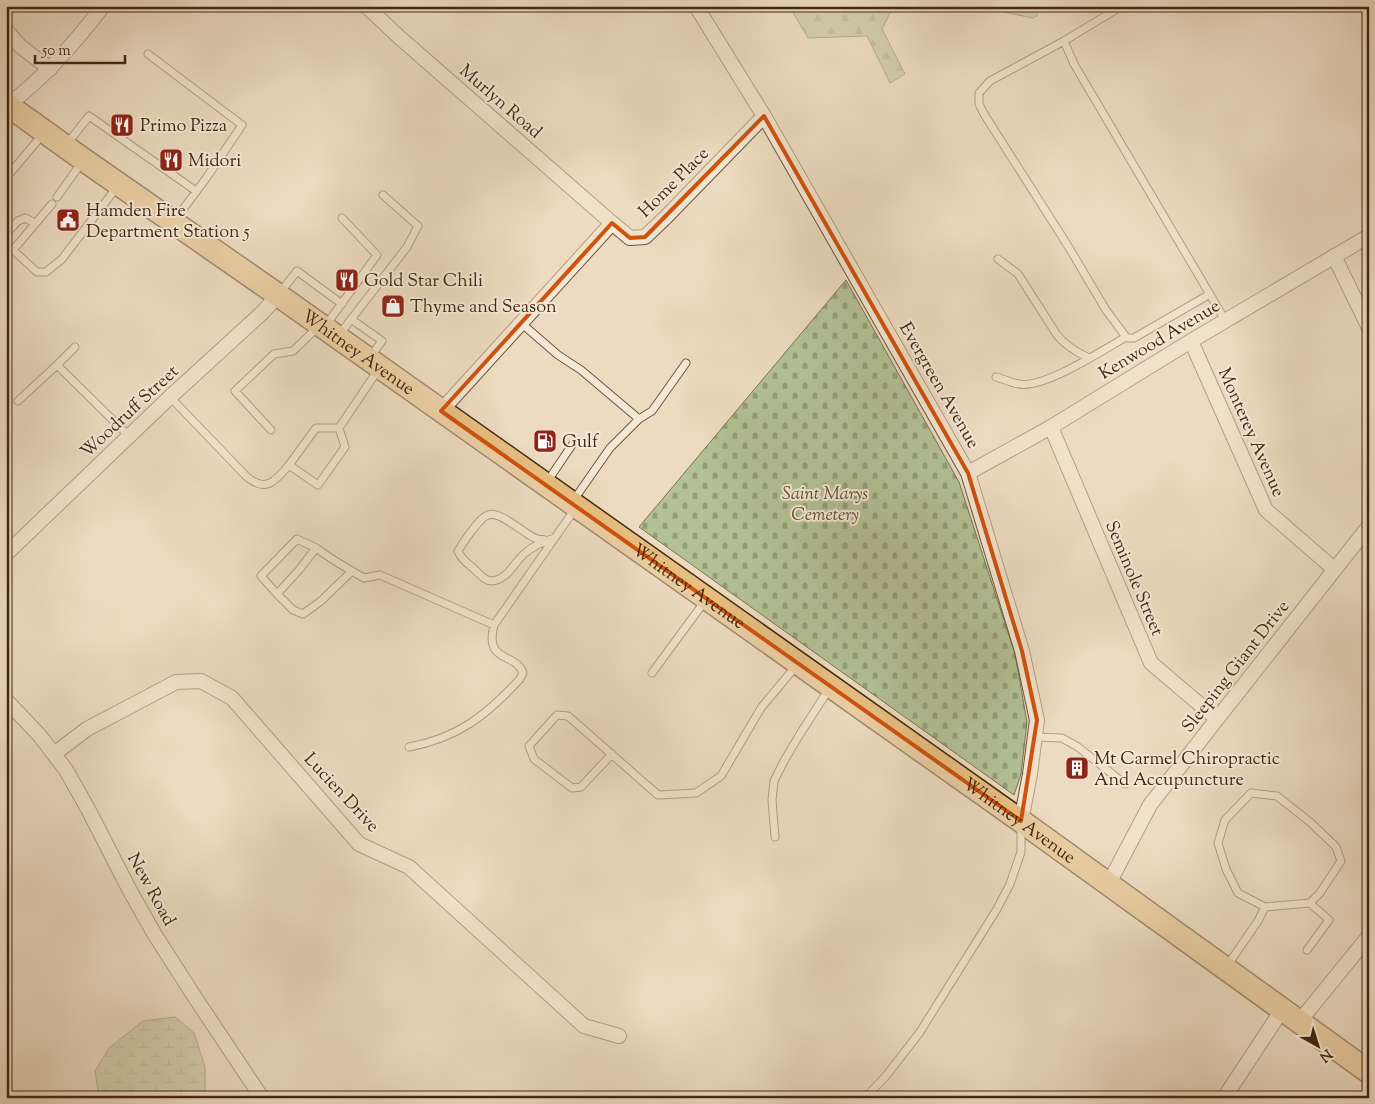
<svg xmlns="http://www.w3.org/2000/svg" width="1375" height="1104" font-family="'Sorts Mill Goudy',serif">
<defs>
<pattern id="forest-firs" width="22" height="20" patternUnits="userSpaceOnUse" patternTransform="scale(1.25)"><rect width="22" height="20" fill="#b3c196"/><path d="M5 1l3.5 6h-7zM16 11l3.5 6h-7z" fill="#939d79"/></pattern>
<pattern id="wetland-marsh" width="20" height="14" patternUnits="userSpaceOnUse" patternTransform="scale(1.25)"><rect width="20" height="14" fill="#b3c196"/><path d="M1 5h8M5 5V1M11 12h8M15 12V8" fill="none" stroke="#939d79"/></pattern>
<pattern id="cemetery-stones" width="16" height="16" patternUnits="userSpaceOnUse" patternTransform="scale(1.25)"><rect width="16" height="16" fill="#b3c196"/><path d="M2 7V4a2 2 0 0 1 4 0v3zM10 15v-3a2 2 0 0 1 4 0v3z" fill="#939d79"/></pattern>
</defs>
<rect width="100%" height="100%" fill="#ecdbc0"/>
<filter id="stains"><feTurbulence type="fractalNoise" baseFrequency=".004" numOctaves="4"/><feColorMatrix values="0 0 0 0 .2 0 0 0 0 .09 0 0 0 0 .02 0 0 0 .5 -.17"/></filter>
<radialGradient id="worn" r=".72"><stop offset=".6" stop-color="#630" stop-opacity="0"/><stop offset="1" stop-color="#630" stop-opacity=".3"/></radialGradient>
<!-- forest -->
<path fill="url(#forest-firs)" stroke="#7b7453" d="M801,6H898L892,9L882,29L905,74L890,83L867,36L808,38L792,11Z
M973,6H1033L1038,15L1033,18Z"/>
<!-- wetland -->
<path fill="url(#wetland-marsh)" stroke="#7b7453" d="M175,1017L194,1033L205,1067V1098H99L95,1071L109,1048L143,1021Z"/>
<!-- cemetery -->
<path fill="url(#cemetery-stones)" stroke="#7b7453" d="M846,280L959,482L1015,654L1027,722L1021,774L1014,795L639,527Z"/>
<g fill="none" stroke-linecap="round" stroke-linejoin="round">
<!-- service casing -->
<g stroke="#6d553c" stroke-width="9">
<path id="service" d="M1122,6L1064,41L1074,64L1225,320
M1064,41L990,81L979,93V104L984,114L1068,246L1106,310L1126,337L1129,338H1134L1210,294
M148,54L242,125L207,177L175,220
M67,144L89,116L196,191
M6,178L43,134
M57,197L82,162
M6,234L18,221L25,218L35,223
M6,250H13L52,204
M13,250L37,272H46L62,259L117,187
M998,259L1018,274L1057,335C1066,346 1076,352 1089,358
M279,294L297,271L342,304
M351,319L382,341L371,356
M521,323L558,355L581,370L639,419L610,448L573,501
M326,325L377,255L342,218
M339,335L407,247L418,226L383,195
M57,365L75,347
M996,377C1004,379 1011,383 1019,384C1044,389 1103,350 1126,337
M170,397L246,476C265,493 275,482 289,465L318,485L345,447L339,428
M18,401L57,365L129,436
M639,419L652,411L686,363
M339,428L378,370
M271,430L235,391L274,354L293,351L318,327
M289,465L316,428H339
M547,482L572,445
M545,540C544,540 538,539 537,539C525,535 500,510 488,515C482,517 478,523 474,528C468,535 463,543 458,551C461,559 467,563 473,568C479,573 484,581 492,581C507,580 515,562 524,554C533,546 544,541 555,538
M352,571L321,601L303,614L293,610L277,594L299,570L316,548C331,559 348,569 364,578L380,575L494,625
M277,594L261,576L297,539L316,548
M652,673L705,601
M1035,737L1062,738L1078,747L1125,784
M409,747C458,738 487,715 520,679L523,673C516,652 484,664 494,625L575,509
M612,754L581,787L572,788L534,759L529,746L557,715L568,716L658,795L696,793L721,776L761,708L796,666
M775,837L772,800L774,781L784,761L800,734L829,689
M1307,950L1329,920L1310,903
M1227,966L1258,921L1265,907L1238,893L1226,869L1218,843L1225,820L1251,793L1277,796L1310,822L1336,847L1341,861L1320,893L1310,903L1265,907
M865,1098L886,1076L920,1032L997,909L1010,884L1021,852V827"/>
</g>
<!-- minor casing -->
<g stroke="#6d553c" stroke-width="16">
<path id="minor" d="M366,6L399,37L612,223
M696,6L764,116L968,473L1022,651L1037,720L1030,774L1021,821
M6,30L20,46L50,69
M8,105C45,77 75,43 103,6
M1334,256L1369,328
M1191,341L1266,510L1334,569
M441,411L612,223L630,238L645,237L666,217L764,116
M1051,427L1151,663L1217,719
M968,473L1051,427L1191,341L1369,236
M6,554L170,397L263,312L278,295
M6,700L40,736L66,770L88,809L130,891L155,935L196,999L262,1098
M54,754L87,729L176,682L201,681L232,698L359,844L409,867L584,1026L619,1036
M1108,885L1150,805L1217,719L1369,526
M1299,1022L1369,936
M1224,1098L1282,1010"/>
</g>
<!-- trunk casing -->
<g stroke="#432810" stroke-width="25">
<g id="trunk">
<path id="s1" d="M6,104L84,160L278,295L1021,821L1369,1072"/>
</g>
</g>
<!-- service -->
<use href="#service" stroke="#f3e8d6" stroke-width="7"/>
<!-- minor -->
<use href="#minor" stroke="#f3e8d6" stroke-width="14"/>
<!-- trunk -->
<use href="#trunk" stroke="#e6be80" stroke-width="22"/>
</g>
<!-- marked area -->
<path d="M0 0H1375V1104H0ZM764,116L968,473L1022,651L1037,720L1021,821L441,411L612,223L630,238L645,237Z" fill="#ecdbc0" fill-opacity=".55" fill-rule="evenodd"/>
<path fill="none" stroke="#cf520d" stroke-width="4" stroke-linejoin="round" d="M764,116L968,473L1022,651L1037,720L1021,821L441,411L612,223L630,238L645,237Z"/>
<!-- icons -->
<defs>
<g id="restaurant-square" transform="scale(1.25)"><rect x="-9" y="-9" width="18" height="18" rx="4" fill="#8f2418" stroke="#f3e8d6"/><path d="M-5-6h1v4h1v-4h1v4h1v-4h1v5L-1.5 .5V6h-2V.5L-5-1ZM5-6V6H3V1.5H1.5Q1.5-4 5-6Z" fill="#fff"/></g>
<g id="civic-square" transform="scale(1.25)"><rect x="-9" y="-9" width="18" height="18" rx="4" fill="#8f2418" stroke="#f3e8d6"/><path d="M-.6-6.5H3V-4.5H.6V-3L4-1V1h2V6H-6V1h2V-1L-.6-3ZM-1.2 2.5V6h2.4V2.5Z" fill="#fff"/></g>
<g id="shop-square" transform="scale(1.25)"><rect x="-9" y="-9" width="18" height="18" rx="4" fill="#8f2418" stroke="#f3e8d6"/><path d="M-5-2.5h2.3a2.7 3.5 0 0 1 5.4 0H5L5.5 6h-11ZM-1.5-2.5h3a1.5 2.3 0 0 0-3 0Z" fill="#fff"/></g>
<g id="fuel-square" transform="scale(1.25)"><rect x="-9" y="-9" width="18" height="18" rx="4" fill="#8f2418" stroke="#f3e8d6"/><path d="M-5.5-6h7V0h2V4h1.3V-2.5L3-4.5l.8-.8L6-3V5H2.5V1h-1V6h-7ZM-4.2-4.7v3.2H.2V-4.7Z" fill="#fff"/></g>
<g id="building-square" transform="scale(1.25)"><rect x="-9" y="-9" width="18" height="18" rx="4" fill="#8f2418" stroke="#f3e8d6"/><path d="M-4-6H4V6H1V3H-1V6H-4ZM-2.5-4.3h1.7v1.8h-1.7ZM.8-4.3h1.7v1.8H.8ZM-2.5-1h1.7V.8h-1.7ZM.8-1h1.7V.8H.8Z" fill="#fff"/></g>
</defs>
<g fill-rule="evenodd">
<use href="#restaurant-square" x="122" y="125"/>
<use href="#restaurant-square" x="171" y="160"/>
<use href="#civic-square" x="68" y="220"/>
<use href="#restaurant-square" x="347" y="280"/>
<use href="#shop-square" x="393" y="306"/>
<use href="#fuel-square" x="545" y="441"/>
<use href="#building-square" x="1077" y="768"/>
</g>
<g text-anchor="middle" stroke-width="4" stroke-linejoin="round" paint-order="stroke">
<!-- street labels -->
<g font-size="18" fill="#432810" stroke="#f3e8d6">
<text transform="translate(501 101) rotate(41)" y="6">Murlyn Road</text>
<text transform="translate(673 182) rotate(-45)" y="6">Home Place</text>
<text transform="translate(1159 339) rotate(-31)" y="6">Kenwood Avenue</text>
<text dy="6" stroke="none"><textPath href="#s1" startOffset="431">Whitney Avenue</textPath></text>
<text transform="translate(940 385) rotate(60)" y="6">Evergreen Avenue</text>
<text transform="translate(129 411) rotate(-43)" y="6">Woodruff Street</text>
<text transform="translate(1252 432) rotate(66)" y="6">Monterey Avenue</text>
<text transform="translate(1135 578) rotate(67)" y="6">Seminole Street</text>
<text dy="6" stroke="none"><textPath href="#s1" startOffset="836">Whitney Avenue</textPath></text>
<text transform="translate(1235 666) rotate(-52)" y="6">Sleeping Giant Drive</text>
<text transform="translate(342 792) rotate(47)" y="6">Lucien Drive</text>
<text dy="6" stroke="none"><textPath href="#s1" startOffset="1241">Whitney Avenue</textPath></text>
<text transform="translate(152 889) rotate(61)" y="6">New Road</text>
</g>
<!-- poi labels -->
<g font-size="18" fill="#432810" stroke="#f3e8d6" text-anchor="start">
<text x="140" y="131">Primo Pizza</text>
<text x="188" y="166">Midori</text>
<text x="86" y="216">Hamden Fire<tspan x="86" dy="21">Department Station 5</tspan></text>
<text x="364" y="286">Gold Star Chili</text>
<text x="410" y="312">Thyme and Season</text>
<text x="562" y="447">Gulf</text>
<text x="1094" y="764">Mt Carmel Chiropractic<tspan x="1094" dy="21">And Accupuncture</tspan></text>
</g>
<!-- park labels -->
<g font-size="18" font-style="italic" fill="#5f4e32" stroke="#f3e8d6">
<text x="825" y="499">Saint Marys<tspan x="825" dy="21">Cemetery</tspan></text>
</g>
</g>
<!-- margin -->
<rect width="1375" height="1104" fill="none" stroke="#ecdbc0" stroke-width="25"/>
<rect x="8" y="8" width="1360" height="1089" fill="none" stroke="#432810" stroke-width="2.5"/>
<rect x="12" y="12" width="1350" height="1079" fill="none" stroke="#432810"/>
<!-- north arrow -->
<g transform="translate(1318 1046) rotate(141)" stroke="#f3e8d6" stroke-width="4" paint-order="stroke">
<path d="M0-4L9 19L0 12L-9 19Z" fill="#432810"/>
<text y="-8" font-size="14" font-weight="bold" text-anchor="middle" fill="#432810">N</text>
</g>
<!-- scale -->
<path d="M35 55v8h90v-8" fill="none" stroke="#432810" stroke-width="2.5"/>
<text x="42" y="55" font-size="15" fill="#432810" stroke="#f3e8d6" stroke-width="4" paint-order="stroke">50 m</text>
<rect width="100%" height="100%" filter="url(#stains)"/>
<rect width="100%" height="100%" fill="url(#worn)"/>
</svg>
